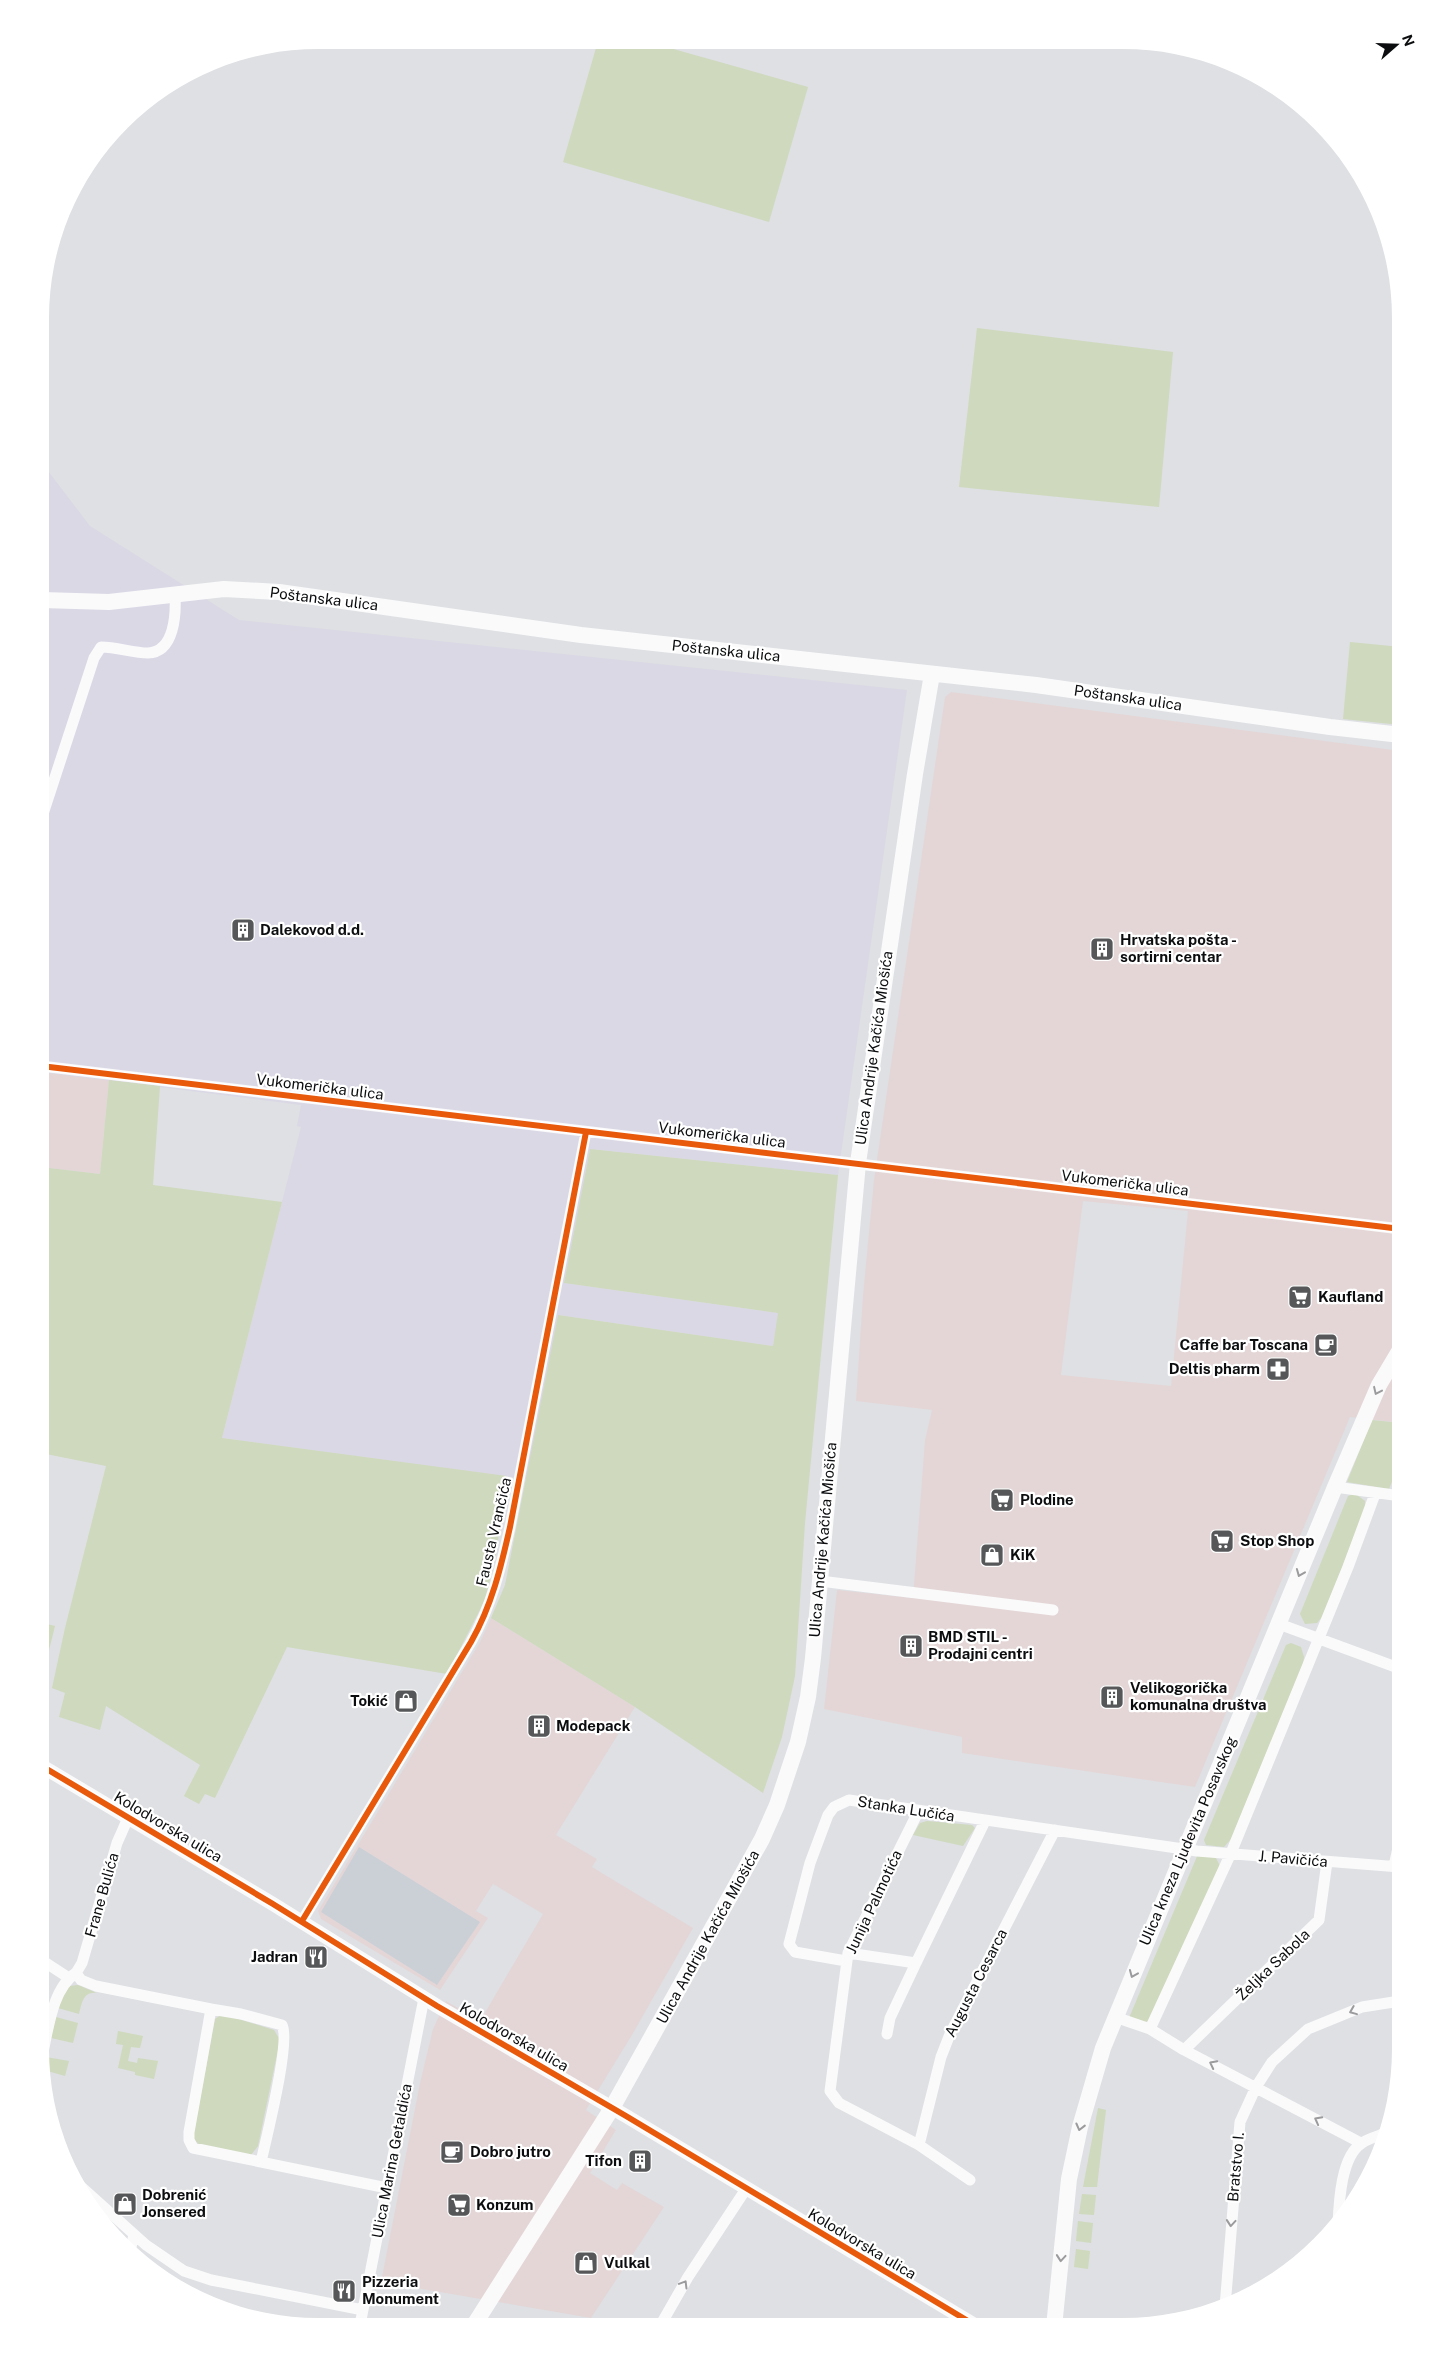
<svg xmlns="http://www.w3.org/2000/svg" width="1441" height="2367" font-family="'Public Sans',sans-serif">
<rect width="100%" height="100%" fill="#dee0e3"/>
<!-- commercial -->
<path fill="#e4d6d7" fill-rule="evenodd" d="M951,692L1401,751V1423L1350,1417L1195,1787L962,1753V1737L824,1709L837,1590L913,1598L925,1440L932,1410L856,1401L863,1295L874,1180L945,697ZM1083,1201L1188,1211L1171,1386L1061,1375Z
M41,1072L109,1080L100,1174L41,1167Z
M491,1618L635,1707L556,1835L597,1859L592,1867L693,1928L632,2035L586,2110L616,2130L590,2173L617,2190L622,2183L664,2207L591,2318L381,2282L420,2083L433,2029L446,2001L475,2018L483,2016L543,1914L493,1884L476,1911L488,1918L440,1990L321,1919L318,1911L480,1642Z"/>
<!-- industrial -->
<path fill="#dad8e5" d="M42,463L90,526L239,620L907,690L838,1175L590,1149L564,1283L779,1313L773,1346L558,1315L527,1479L222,1438L301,1127L297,1126L301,1105L41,1072Z"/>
<!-- built -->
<path fill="#cbd0d7" d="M359,1847L480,1922L437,1985L321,1912Z"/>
<!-- green -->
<path fill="#cfd9bd" d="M598,41H645L808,87L769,222L563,162Z
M977,328L1173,352L1159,507L959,487Z
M1350,642L1401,647V725L1343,719Z
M109,1080L160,1086L153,1185L282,1202L222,1438L507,1476L496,1555L485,1600L447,1674L287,1647L215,1798L205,1794L199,1804L184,1796L200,1765L106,1706L100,1730L59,1717L65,1693L52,1688L65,1628L106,1466L41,1453V1167L100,1174Z
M590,1149L838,1175L805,1523L795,1676L782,1737L763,1793L635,1707L491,1618L505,1585L558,1315L773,1346L778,1313L564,1283Z
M1372,1420L1401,1423V1460L1389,1489L1347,1482Z
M1351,1495H1357L1365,1501V1510L1322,1617L1317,1623L1305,1624L1300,1614L1348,1496Z
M43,1623L55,1626L46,1662L41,1660V1634Z
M1291,1643L1301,1647L1304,1657L1303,1664L1231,1839L1224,1847L1206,1845L1204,1840L1286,1645Z
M927,1821L972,1825L975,1828L963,1846L913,1835L920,1823Z
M1198,1854L1216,1858L1220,1866L1150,2020L1144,2023L1129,2018Z
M78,1985L97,1993C83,1991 82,2003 79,2014L58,2008L61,1999L70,1986Z
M221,2015L229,2016L274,2030L280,2040L258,2146L251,2155L199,2144L193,2139L215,2019Z
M56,2017L78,2023L73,2043L51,2038Z
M118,2031L143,2036L140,2048L131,2047L128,2061L137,2063L138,2058L158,2061L154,2079L135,2075V2072L118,2068L123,2045L116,2044Z
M46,2057L69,2061L65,2076L44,2070Z
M1098,2108L1106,2110L1097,2187H1083Z
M1082,2194L1096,2195L1094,2215L1079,2214Z
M1078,2221L1093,2223L1091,2243L1076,2241Z
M1076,2249L1090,2251L1088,2269L1074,2267Z"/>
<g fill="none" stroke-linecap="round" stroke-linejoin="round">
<!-- minor -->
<path stroke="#fafafb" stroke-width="11" d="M42,817L94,658L101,647C117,647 133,653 148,653C175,652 176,613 175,595
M41,1066C494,1121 948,1171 1401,1229
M1335,1487L1401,1496
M820,1581L1053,1610
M1279,1624L1401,1669
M918,1812L848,1953L830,2091L839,2103L919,2145L970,2180
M1394,1866L1400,1839
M302,1921L471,1642C492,1605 501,1567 510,1527L586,1132
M848,1953L916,1963
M40,1959L69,1978
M846,1961L795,1952L789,1944L810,1863L828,1815L834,1807L849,1800L1197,1851L1400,1867
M76,1973L82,1963L117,1843L128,1818
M1115,2017L1150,2029L1184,2050L1361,2143
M1150,2029L1231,1853L1348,1567L1375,1494
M887,2034L890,2018L916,1963L985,1821
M1184,2050L1319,1920L1327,1862
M42,2057C48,2031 52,1988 76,1973L81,1980L96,1986L211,2009
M919,2145L941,2057L950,2034L1055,1830
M261,2162C266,2139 291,2041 282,2025L241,2014L211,2009L189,2132V2140L193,2148L387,2188
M77,2183L146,2245L184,2271L211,2280L363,2310
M1338,2224C1339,2202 1341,2156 1362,2143C1369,2138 1379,2136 1388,2132
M130,2251L134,2235
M1225,2307L1240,2122L1256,2087L1272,2062L1308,2029L1362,2007L1400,2001
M360,2325L424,1998
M660,2326L688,2277L746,2189"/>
<!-- tertiary -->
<path stroke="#fafafb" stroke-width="14" d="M40,1765L273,1904L437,2006L626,2116L978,2327"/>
<!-- secondary -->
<path stroke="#fafafb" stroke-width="16" d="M42,600L109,602L224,589L279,592L581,635L1036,685L1330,727L1401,735
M474,2325L612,2108L762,1839L777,1805L798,1742L808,1697L813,1658L858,1163L915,774L932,674
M1054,2327L1069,2179L1080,2127L1103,2048L1335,1487L1379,1385L1401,1348"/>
<!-- cycleway casing -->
<g stroke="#fff" stroke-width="9">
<path id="cycleway" d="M41,1066C494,1121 948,1171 1401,1229
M40,1765L273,1904L437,2006L626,2116L978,2327
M302,1921L471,1642C492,1605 501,1567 510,1527L586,1132"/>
</g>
<!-- cycleway -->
<use href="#cycleway" stroke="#e8590c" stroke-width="6"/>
</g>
<!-- one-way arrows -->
<defs><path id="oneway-chevron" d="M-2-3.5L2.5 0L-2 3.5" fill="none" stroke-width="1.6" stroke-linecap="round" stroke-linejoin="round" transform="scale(1.25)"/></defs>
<g stroke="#9b9b9d">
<use href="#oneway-chevron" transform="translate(1377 1391) rotate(115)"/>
<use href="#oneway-chevron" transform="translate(1300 1573) rotate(112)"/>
<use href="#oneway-chevron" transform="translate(1133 1974) rotate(113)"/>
<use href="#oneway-chevron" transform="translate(1353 2011) rotate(158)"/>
<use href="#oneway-chevron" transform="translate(1213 2064) rotate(-153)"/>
<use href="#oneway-chevron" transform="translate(1318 2120) rotate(-152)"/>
<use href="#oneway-chevron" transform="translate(1080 2127) rotate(104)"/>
<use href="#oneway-chevron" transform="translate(1231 2223) rotate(95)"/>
<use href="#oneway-chevron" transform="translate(1061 2258) rotate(95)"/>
<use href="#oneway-chevron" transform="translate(684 2284) rotate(-59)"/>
</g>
<!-- icons -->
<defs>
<g id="building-square" transform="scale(1.25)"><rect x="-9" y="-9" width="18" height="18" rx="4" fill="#565759" stroke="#fff"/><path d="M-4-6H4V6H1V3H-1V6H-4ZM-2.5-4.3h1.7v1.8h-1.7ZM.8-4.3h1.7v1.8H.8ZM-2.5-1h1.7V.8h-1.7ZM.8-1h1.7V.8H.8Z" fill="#fff"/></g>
<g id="supermarket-square" transform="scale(1.25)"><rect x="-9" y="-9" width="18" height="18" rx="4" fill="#565759" stroke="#fff"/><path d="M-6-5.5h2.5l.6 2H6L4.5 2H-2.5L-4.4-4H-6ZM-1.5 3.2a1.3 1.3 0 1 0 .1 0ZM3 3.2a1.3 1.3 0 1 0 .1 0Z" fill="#fff"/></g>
<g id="cafe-square" transform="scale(1.25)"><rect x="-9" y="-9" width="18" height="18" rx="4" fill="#565759" stroke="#fff"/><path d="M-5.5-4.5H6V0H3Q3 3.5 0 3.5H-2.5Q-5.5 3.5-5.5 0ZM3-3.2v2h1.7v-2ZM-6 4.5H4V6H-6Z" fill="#fff"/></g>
<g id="pharmacy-square" transform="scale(1.25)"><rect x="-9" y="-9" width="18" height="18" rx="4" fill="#565759" stroke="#fff"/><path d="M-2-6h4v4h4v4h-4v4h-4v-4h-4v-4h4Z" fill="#fff"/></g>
<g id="shop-square" transform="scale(1.25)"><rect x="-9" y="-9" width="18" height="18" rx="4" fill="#565759" stroke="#fff"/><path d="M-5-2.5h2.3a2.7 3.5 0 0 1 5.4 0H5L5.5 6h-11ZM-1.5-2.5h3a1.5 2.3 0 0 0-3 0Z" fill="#fff"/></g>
<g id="restaurant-square" transform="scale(1.25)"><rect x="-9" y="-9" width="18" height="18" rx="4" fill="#565759" stroke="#fff"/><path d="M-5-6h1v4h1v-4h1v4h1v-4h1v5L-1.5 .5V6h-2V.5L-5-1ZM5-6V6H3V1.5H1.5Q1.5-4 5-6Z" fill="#fff"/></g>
</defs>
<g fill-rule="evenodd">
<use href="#building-square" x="243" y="930"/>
<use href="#building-square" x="1102" y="949"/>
<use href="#supermarket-square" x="1300" y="1297"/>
<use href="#cafe-square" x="1326" y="1345"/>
<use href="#pharmacy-square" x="1278" y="1369"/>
<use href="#supermarket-square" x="1002" y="1500"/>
<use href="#supermarket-square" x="1222" y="1541"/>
<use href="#shop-square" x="992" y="1555"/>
<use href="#building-square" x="911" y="1646"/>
<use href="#building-square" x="1112" y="1697"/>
<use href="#shop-square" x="406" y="1701"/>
<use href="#building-square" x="539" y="1726"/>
<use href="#restaurant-square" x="316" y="1957"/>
<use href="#cafe-square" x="452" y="2152"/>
<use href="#building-square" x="640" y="2161"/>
<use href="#shop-square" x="125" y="2204"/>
<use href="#supermarket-square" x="459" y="2205"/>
<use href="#shop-square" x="586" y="2263"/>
<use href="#restaurant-square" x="344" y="2291"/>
</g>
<g text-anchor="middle" stroke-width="4.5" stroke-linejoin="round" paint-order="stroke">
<!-- street labels -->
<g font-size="15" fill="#0c0d0f" stroke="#fff">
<text transform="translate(324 599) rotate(7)" y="5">Poštanska ulica</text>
<text transform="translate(726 651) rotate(6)" y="5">Poštanska ulica</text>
<text transform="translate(1128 698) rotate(8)" y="5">Poštanska ulica</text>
<text transform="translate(874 1048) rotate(-82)" y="5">Ulica Andrije Kačića Miošića</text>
<text transform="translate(320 1087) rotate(7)" y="5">Vukomerička ulica</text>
<text transform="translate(722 1135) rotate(7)" y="5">Vukomerička ulica</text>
<text transform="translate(1125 1183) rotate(7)" y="5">Vukomerička ulica</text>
<text transform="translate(494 1532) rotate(-77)" y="5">Fausta Vrančića</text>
<text transform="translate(823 1540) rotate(-85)" y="5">Ulica Andrije Kačića Miošića</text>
<text transform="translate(906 1809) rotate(9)" y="5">Stanka Lučića</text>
<text transform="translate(168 1827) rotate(31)" y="5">Kolodvorska ulica</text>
<text transform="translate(1188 1841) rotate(-67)" y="5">Ulica kneza Ljudevita Posavskog</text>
<text transform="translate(1293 1859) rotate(5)" y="5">J. Pavičića</text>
<text transform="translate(102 1895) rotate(-74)" y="5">Frane Bulića</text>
<text transform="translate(874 1902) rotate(-65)" y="5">Junija Palmotića</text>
<text transform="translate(708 1937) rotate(-61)" y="5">Ulica Andrije Kačića Miošića</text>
<text transform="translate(1273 1965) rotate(-44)" y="5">Željka Sabola</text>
<text transform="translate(976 1983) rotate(-63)" y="5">Augusta Cesarca</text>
<text transform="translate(514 2037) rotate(30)" y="5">Kolodvorska ulica</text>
<text transform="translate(392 2161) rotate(-79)" y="5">Ulica Marina Getaldića</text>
<text transform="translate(1236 2167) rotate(-85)" y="5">Bratstvo I.</text>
<text transform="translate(862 2244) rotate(31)" y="5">Kolodvorska ulica</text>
</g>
<!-- poi labels -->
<g font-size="15" font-weight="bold" fill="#0c0d0f" stroke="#fff" text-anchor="start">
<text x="260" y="935">Dalekovod d.d.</text>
<text x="1120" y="945">Hrvatska pošta -<tspan x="1120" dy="17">sortirni centar</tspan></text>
<text x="1318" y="1302">Kaufland</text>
<text x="1308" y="1350" text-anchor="end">Caffe bar Toscana</text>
<text x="1260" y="1374" text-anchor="end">Deltis pharm</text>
<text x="1020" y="1505">Plodine</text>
<text x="1240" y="1546">Stop Shop</text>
<text x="1010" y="1560">KiK</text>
<text x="928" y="1642">BMD STIL -<tspan x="928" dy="17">Prodajni centri</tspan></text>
<text x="1130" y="1693">Velikogorička<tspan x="1130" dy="17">komunalna društva</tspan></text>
<text x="388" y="1706" text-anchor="end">Tokić</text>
<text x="556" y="1731">Modepack</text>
<text x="298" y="1962" text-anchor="end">Jadran</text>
<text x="470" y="2157">Dobro jutro</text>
<text x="622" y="2166" text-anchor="end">Tifon</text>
<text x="142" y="2200">Dobrenić<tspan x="142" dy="17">Jonsered</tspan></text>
<text x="476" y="2210">Konzum</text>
<text x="604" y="2268">Vulkal</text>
<text x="362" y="2287">Pizzeria<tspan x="362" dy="17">Monument</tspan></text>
</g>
</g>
<!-- crop -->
<path d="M0 0H1441V2367H0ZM318 49H1123A269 269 0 0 1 1392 318V2049A269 269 0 0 1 1123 2318H318A269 269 0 0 1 49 2049V318A269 269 0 0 1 318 49Z" fill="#fff" fill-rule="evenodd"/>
<!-- north arrow -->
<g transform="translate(1396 45) rotate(70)" stroke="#ffffff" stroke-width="4" paint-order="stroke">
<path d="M0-4L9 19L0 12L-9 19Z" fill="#0c0d0f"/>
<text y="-8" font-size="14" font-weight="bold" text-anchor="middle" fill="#0c0d0f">N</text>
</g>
</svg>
